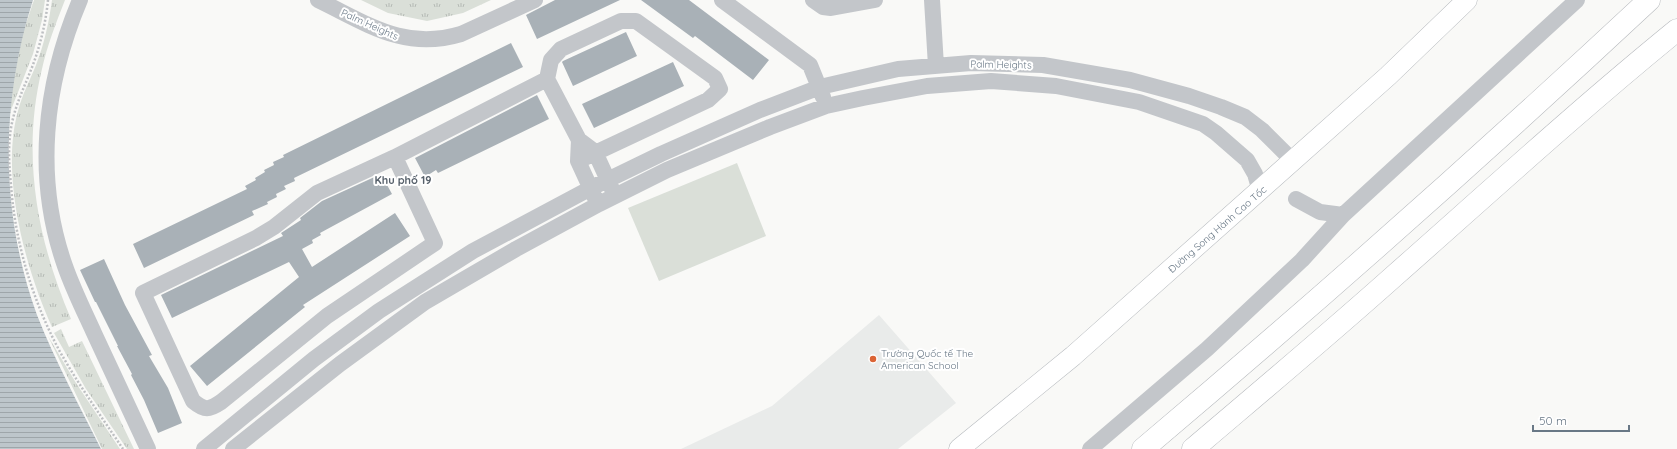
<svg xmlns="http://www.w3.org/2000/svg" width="1677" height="449" font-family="Quicksand,sans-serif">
<defs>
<pattern id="grass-tufts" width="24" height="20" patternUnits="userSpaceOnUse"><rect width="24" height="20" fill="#dadfd8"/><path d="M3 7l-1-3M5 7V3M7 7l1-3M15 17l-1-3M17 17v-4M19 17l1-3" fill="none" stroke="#b5bab5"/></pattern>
<pattern id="water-rules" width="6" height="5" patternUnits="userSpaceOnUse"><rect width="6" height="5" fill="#bdc6cb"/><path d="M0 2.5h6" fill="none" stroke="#9ea6aa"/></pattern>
</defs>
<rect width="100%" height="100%" fill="#f9f9f7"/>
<!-- built -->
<path fill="#e9ebea" d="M879,315L956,403L898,449H681L772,406Z"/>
<!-- grass -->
<path fill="url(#grass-tufts)" d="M34,0H45L42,20L33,54L11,110L5,136L12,73L18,47Z
M52,0H65C56,23 47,46 42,69C21,154 37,240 71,319L52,327C25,268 0,175 18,111C22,95 30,80 36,65C44,45 49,22 52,0Z
M361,0H491L463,13L427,21L388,13Z
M61,329L69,347L82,341L134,449H127L86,389L54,333Z
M48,336L76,383L120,449H102Z"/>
<!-- pitch -->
<path fill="#dadfd8" d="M737,163L766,236L659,281L628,208Z"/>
<!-- water -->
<path fill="url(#water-rules)" d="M0,0H33C0,103 0,213 37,315C55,361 79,405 101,449H0Z"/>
<!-- building -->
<path fill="#a9b1b7" d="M555,0H620L537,39L526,15Z
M641,0H689L769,60L753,80L695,36L693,38Z
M626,32L637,56L573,86L562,62L563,61Z
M511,43L523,67L294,178L295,181L284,186L286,189L276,194L277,197L267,202L268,204L252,211L254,215L144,268L133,244L247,189L245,186L256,180L255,178L265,172L264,170L274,165L273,162L284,157L283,155Z
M673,62L684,86L594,128L582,104Z
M537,95L549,119L438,173L436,170L425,177L415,158Z
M381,174L392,194L320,233L321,235L312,240L313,243L302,249L312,267L395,213L410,236L303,305L305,307L207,386L190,366L299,277L289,262L172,318L161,295L283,236L281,233L301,220L300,218L322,201Z
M104,259L125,305L152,355L149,356L168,388L182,423L158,433L144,400L131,375L132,374L117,346H118L96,302H95L80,270Z"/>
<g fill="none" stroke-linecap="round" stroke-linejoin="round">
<!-- major casing -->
<g stroke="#b6babe" stroke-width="21">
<path id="major" d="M959,449L1073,356L1388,76L1467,0"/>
</g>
<!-- highway casing -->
<g stroke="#b6b9bd" stroke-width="23">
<path id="highway" d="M1143,449C1315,304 1484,154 1649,0
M1193,449C1260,392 1327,336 1393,277C1487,194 1580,109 1677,30"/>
</g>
<!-- path -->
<path stroke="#bdbfc2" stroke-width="2.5" stroke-dasharray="2 2" stroke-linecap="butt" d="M48,0C46,21 41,42 34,62C26,84 15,104 11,128C8,146 9,166 11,185C15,242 32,299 59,350C78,384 101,416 123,449"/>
<!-- minor -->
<path stroke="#c3c6ca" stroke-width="16" d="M80,0C44,85 34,178 65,266C73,289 84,311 94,333C112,372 130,410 148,449
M318,0C368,24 404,51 461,34L535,0
M722,0L810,65L823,97
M813,0L823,7L831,8L875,0
M932,0L936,66
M395,157L435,243L327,316L221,402C209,410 205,411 193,401L143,293L256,238L274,227L317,193L395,157L547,79
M578,161L708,100L720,89L715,78L636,21H621L561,49L551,60L547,79L579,140
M595,198L578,161L579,140L595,152L612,189
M1296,199L1320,212L1343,215
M204,449L314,359L379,311L473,251L591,188L661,154L760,110L820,87L898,69L971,63L1043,65L1130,80L1189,96L1221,107L1245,117L1262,130L1293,161
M233,449L340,364L425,302L516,249L599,204L667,170L770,127L826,106L863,98L927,86L991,81L1056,86L1139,102L1203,124L1216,133L1247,160L1255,174L1260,191
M1090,449L1207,349L1302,260L1343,215L1577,0"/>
<!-- major -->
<use href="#major" stroke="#fff" stroke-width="20"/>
<!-- highway -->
<use href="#highway" stroke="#fff" stroke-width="22"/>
</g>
<!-- markers -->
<circle fill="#db6435" stroke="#fff" stroke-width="1.5" cx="873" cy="359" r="4"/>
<g text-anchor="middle" stroke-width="4" stroke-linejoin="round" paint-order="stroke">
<!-- street labels -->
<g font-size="10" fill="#697886" stroke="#fff">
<text transform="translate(370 24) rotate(24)" y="4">Palm Heights</text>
<text transform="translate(1001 64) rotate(1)" y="4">Palm Heights</text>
<text transform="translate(1217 229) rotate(-41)" y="4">Đường Song Hành Cao Tốc</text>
</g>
<!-- poi labels -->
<g font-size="10" fill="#697886" stroke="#fff" text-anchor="start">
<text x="881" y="357">Trường Quốc tế The<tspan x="881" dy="12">American School</tspan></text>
</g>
<!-- neighbourhood labels -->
<g font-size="11" font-weight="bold" fill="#57616b" stroke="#fff">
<text x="403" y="184">Khu phố 19</text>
</g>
</g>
<!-- scale -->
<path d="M1533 425v6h96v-6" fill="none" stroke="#697886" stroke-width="2"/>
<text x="1539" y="425" font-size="12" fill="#697886" stroke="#ffffff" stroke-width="3" paint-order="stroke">50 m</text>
</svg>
